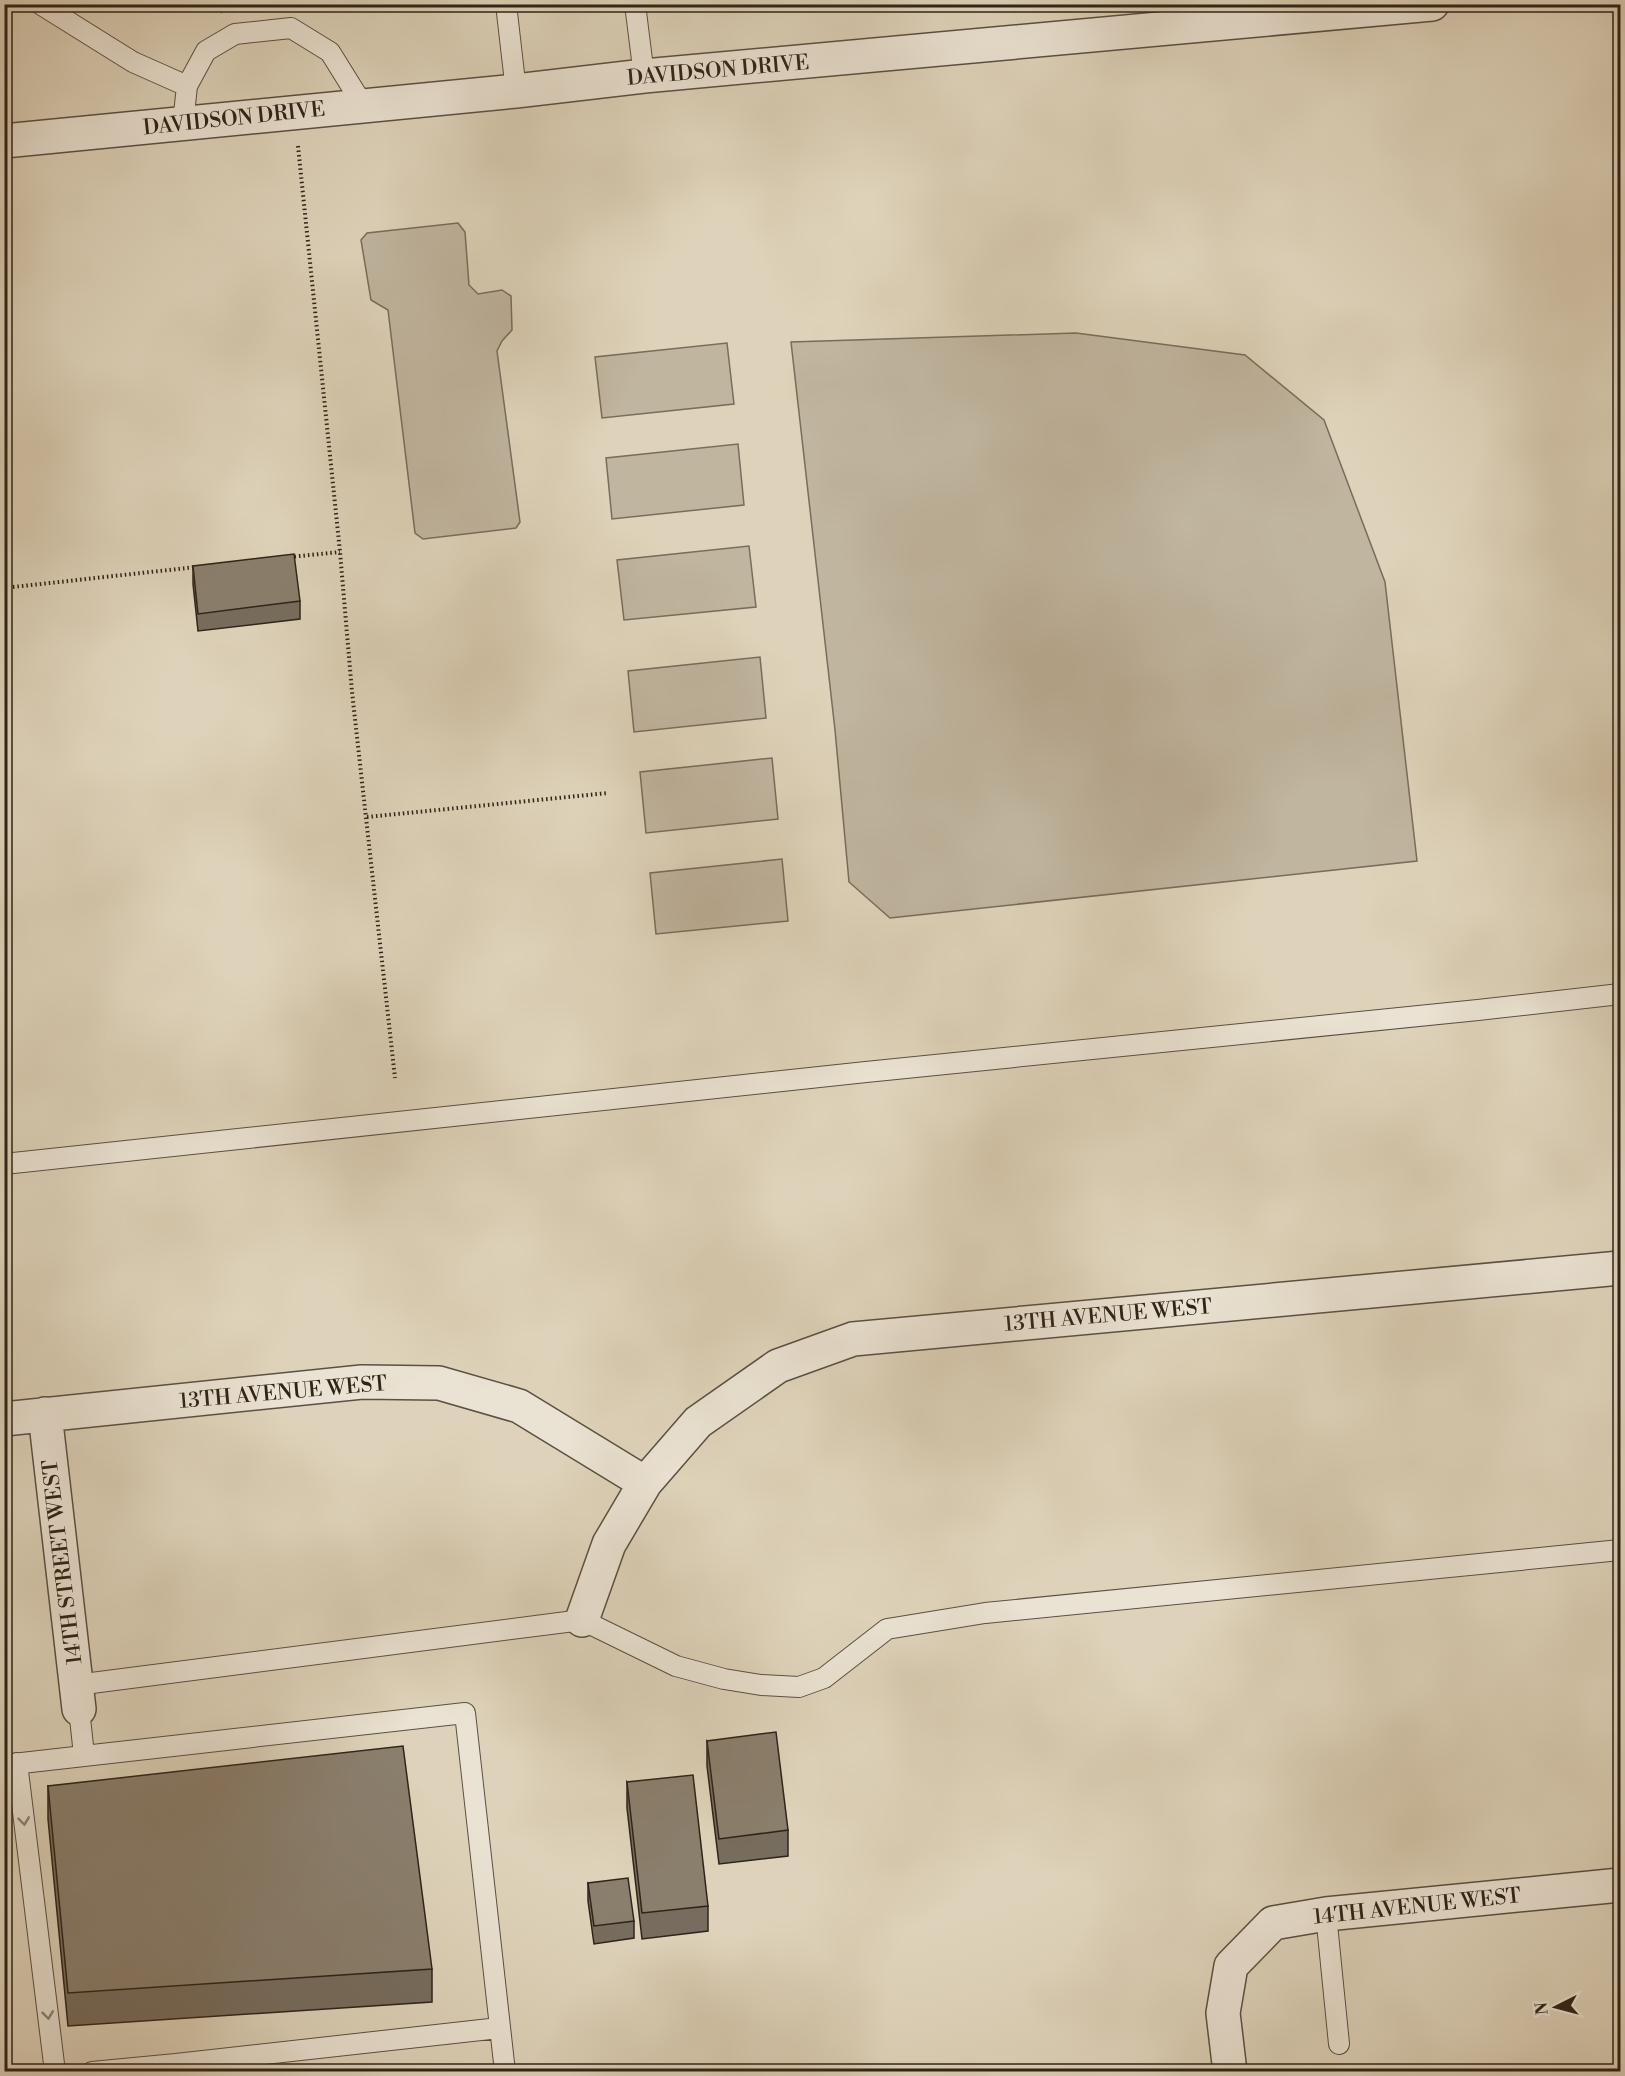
<svg xmlns="http://www.w3.org/2000/svg" width="1625" height="2076" font-family="'Libre Bodoni',serif">
<rect width="100%" height="100%" fill="#ded3ba"/>
<filter id="stains"><feTurbulence type="fractalNoise" baseFrequency=".00333" numOctaves="4"/><feColorMatrix values="0 0 0 0 .2 0 0 0 0 .09 0 0 0 0 .02 0 0 0 .5 -.17"/></filter>
<radialGradient id="worn" r=".72"><stop offset=".6" stop-color="#630" stop-opacity="0"/><stop offset="1" stop-color="#630" stop-opacity=".3"/></radialGradient>
<!-- green -->
<path fill="#c0b59f" stroke="#786c5c" stroke-width="1.5" d="M458,223L465,232L469,285L478,294L502,290L511,296L512,330L502,341L497,351L520,522L516,528L423,539L415,533L388,310L371,300L361,240L367,233Z
M1076,333L1245,355L1324,420L1385,582L1417,861L890,918L849,882L835,730L791,342Z
M727,343L734,404L602,418L595,357Z
M738,444L744,505L612,519L606,458Z
M749,546L756,607L624,620L617,560Z
M760,657L766,718L634,732L628,671Z
M772,758L778,819L646,833L640,772Z
M782,859L788,921L656,934L650,873Z"/>
<g fill="none" stroke-linecap="round" stroke-linejoin="round">
<!-- service casing -->
<g stroke="#5b5041" stroke-width="22">
<path id="service" d="M40,4L133,62L187,86
M506,4L516,91
M635,4L644,76
M183,123L187,86L206,51L235,34L291,28L330,52L363,105
M4,1164L866,1072L1478,1010L1620,994
M76,1685L582,1620L676,1666L724,1679L761,1685L799,1687L824,1678L887,1629L985,1613L1620,1550
M79,1709L84,1755
M17,1763L55,2072
M4,1765L465,1713L505,2072
M1326,1914L1339,2044
M92,2072L176,2064
M176,2072V2064L499,2028"/>
</g>
<!-- minor casing -->
<g stroke="#5b5041" stroke-width="36">
<path id="minor" d="M4,141L516,91L644,76L1432,4
M45,1414L79,1709
M4,1419L362,1382L439,1383L519,1406L645,1483
M582,1620L609,1544L645,1483L698,1422L778,1366L853,1339L1620,1268
M1230,2072L1223,2013L1231,1966L1273,1923L1326,1914L1620,1885"/>
</g>
<!-- path -->
<path stroke="#2f2419" stroke-width="4" stroke-dasharray="1.5 3" stroke-linecap="butt" d="M298,146L340,552L352,692L395,1078
M290,557L340,552
M4,588L196,567
M367,817L608,793"/>
<!-- service -->
<use href="#service" stroke="#eae2d2" stroke-width="20"/>
<!-- minor -->
<use href="#minor" stroke="#eae2d2" stroke-width="33"/>
</g>
<!-- wall -->
<path fill="#776d5e" stroke="#2f2419" stroke-width="1.5" d="M212,4H226L222,11Z
M193,566L300,601V619L198,631L193,584Z
M707,1741L788,1830V1856L719,1864L707,1766Z
M627,1782L708,1906V1931L642,1939L627,1808Z
M48,1786L432,1969V2002L68,2026L48,1819Z
M588,1883L634,1921V1938L594,1944L588,1901Z"/>
<!-- shaded-wall -->
<path fill="#61594c" stroke="#2f2419" stroke-width="1.5" d="M222,4H226L222,11Z"/>
<!-- building -->
<path fill="#8a7f6d" stroke="#2f2419" stroke-width="1.5" d="M294,554L300,601L198,614L193,566Z
M776,1732L788,1830L719,1839L707,1741Z
M403,1746L432,1969L68,1993L48,1786Z
M693,1775L708,1906L642,1913L627,1782Z
M628,1878L634,1921L594,1926L588,1883Z"/>
<!-- one-way arrows -->
<defs><path id="oneway-chevron" d="M-2-3.5L2.5 0L-2 3.5" fill="none" stroke-width="1.6" stroke-linecap="round" stroke-linejoin="round" transform="scale(1.5)"/></defs>
<g stroke="#8c8376">
<use href="#oneway-chevron" transform="translate(24 1821) rotate(83)"/>
<use href="#oneway-chevron" transform="translate(48 2015) rotate(83)"/>
</g>
<g text-anchor="middle" stroke-width="5" stroke-linejoin="round" paint-order="stroke">
<!-- street labels -->
<g font-size="21" fill="#2f2419" stroke="#eae2d2">
<text transform="translate(718 70) rotate(-5)" y="7">DAVIDSON DRIVE</text>
<text transform="translate(234 118) rotate(-6)" y="7">DAVIDSON DRIVE</text>
<text transform="translate(1108 1315) rotate(-5)" y="7">13TH AVENUE WEST</text>
<text transform="translate(283 1392) rotate(-5)" y="7">13TH AVENUE WEST</text>
<text transform="translate(62 1562) rotate(-97)" y="7">14TH STREET WEST</text>
<text transform="translate(1417 1906) rotate(-6)" y="7">14TH AVENUE WEST</text>
</g>
</g>
<!-- margin -->
<rect width="1625" height="2076" fill="none" stroke="#ded3ba" stroke-width="24"/>
<rect x="6" y="6" width="1613" height="2064" fill="none" stroke="#2f2419" stroke-width="3"/>
<rect x="12" y="12" width="1601" height="2052" fill="none" stroke="#2f2419" stroke-width="1.5"/>
<!-- north arrow -->
<g transform="translate(1556 2007) rotate(264)" stroke="#eae2d2" stroke-width="4.5" paint-order="stroke">
<path d="M0-4.5L10 22L0 15L-10 22Z" fill="#2f2419"/>
<text y="-9" font-size="16" font-weight="bold" text-anchor="middle" fill="#2f2419">N</text>
</g>
<rect width="100%" height="100%" filter="url(#stains)"/>
<rect width="100%" height="100%" fill="url(#worn)"/>
</svg>
